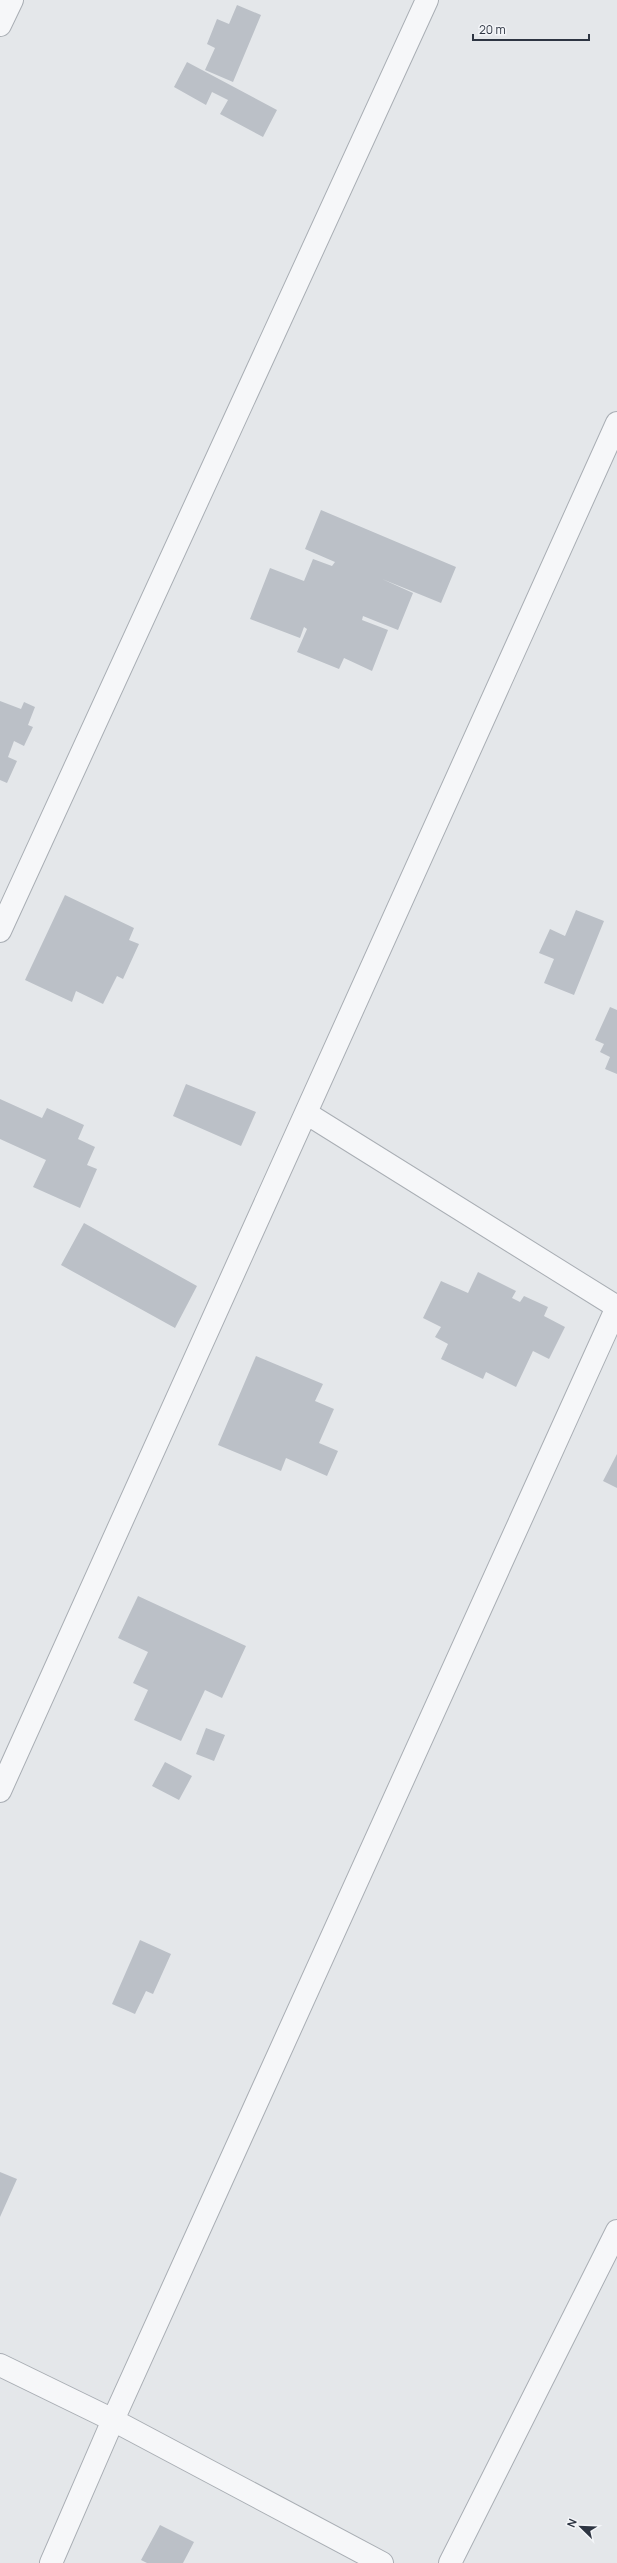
<svg xmlns="http://www.w3.org/2000/svg" width="617" height="2563" font-family="Manrope,sans-serif">
<rect width="100%" height="100%" fill="#e4e7ea"/>
<!-- building -->
<path fill="#bbc0c7" d="M237,5L261,15L233,82L205,70L215,48L207,44L217,19L229,24Z
M187,62L277,110L263,137L220,114L228,100L212,92L206,105L174,87Z
M321,510L456,567L441,603L382,579L413,593L398,630L363,616L362,620L388,630L372,671L344,658L339,669L297,652L307,629L304,627L300,638L250,619L270,568L304,581L313,559L332,566L335,562L305,549Z
M0,701L21,709L24,702L35,707L28,725L33,727L24,746L14,741L8,757L17,761L7,783L0,780Z
M65,895L134,928L129,940L139,944L123,979L117,976L103,1004L76,991L72,1002L25,980Z
M576,910L604,921L574,995L544,983L554,959L539,953L550,929L565,936Z
M610,1007L617,1010V1074L605,1069L610,1057L600,1052L604,1044L595,1040Z
M186,1084L256,1112L241,1146L173,1116Z
M0,1099L42,1118L47,1108L84,1125L78,1139L95,1147L87,1165L97,1169L80,1208L33,1187L46,1160L0,1139Z
M84,1223L197,1286L175,1328L61,1265Z
M478,1272L516,1291L512,1298L520,1302L524,1296L548,1307L544,1316L565,1327L549,1359L533,1351L516,1387L486,1372L483,1379L441,1359L448,1344L435,1337L441,1327L423,1318L441,1281L468,1293Z
M256,1356L323,1384L315,1401L334,1409L319,1443L338,1451L327,1476L286,1458L281,1471L218,1445Z
M617,1454V1488L603,1481Z
M138,1596L246,1646L222,1698L205,1690L181,1741L134,1720L148,1690L133,1683L148,1652L118,1638Z
M206,1728L225,1735L214,1761L196,1754Z
M165,1762L192,1776L179,1800L152,1786Z
M140,1940L171,1954L153,1994L146,1991L135,2014L112,2004Z
M0,2172L17,2179L0,2217Z
M160,2525L194,2542L183,2563H147L141,2560Z"/>
<g fill="none" stroke-linecap="round" stroke-linejoin="round">
<!-- minor casing -->
<g stroke="#a9aeb4" stroke-width="24">
<path id="minor" d="M0,25L12,0
M0,931L427,0
M306,1113L617,1307
M0,1791L617,423
M0,2365L113,2420L382,2563
M51,2563L113,2420L617,1307
M450,2563L617,2231"/>
</g>
<!-- minor -->
<use href="#minor" stroke="#f6f7f9" stroke-width="22"/>
</g>
<!-- north arrow -->
<g transform="translate(581 2527) rotate(293)" stroke="#f3f5f8" stroke-width="3" paint-order="stroke">
<path d="M0-3L7 15L0 10L-7 15Z" fill="#2d3542"/>
<text y="-6" font-size="11" font-weight="bold" text-anchor="middle" fill="#2d3542">N</text>
</g>
<!-- scale -->
<path d="M473 34v6h116v-6" fill="none" stroke="#2d3542" stroke-width="2"/>
<text x="479" y="34" font-size="12" fill="#2d3542" stroke="#f3f5f8" stroke-width="3" paint-order="stroke">20 m</text>
</svg>
